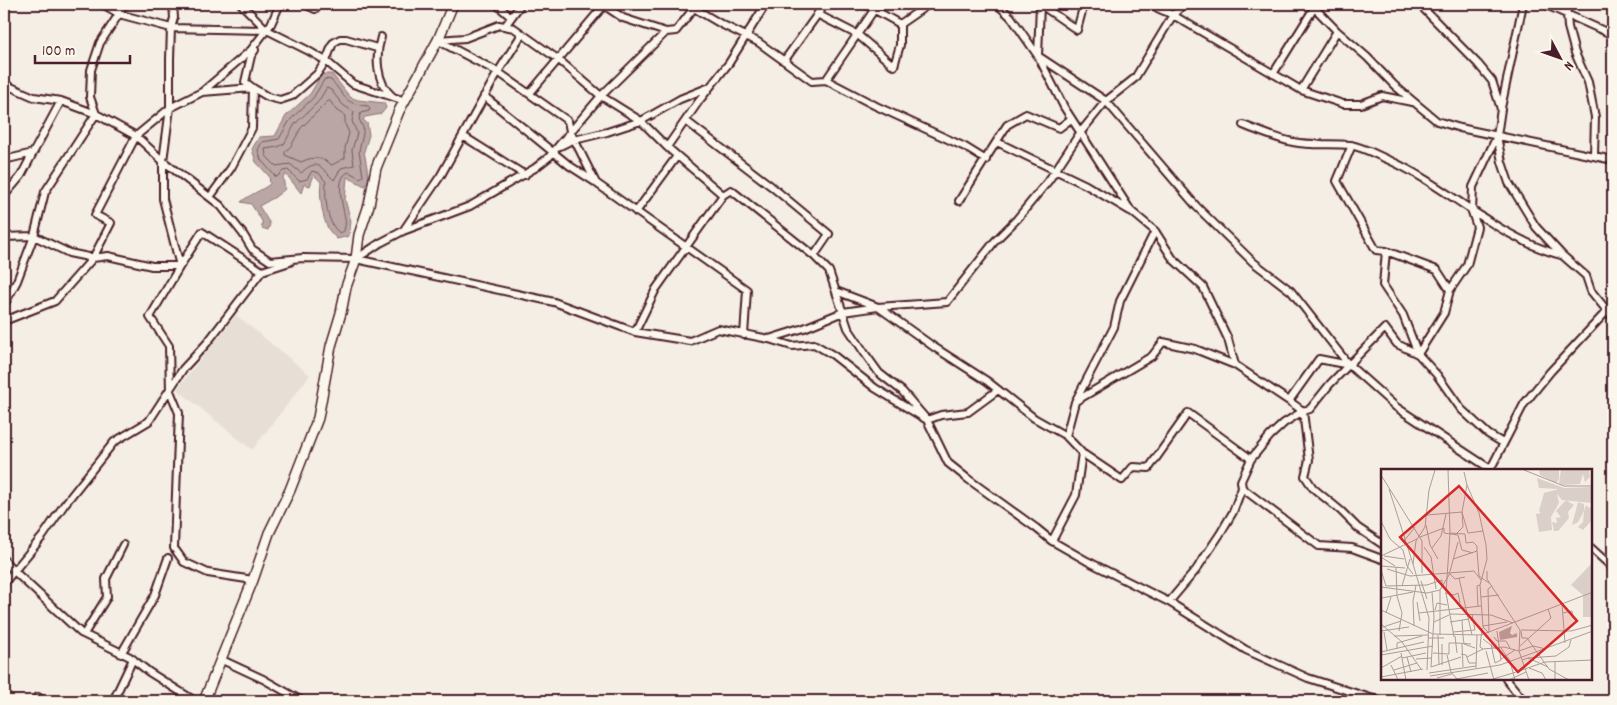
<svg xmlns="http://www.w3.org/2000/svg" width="1617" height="705" font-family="Dekko,sans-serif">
<rect width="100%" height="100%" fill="#f4eee4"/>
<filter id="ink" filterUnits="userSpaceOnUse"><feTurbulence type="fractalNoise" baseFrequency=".02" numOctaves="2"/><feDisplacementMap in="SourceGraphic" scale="10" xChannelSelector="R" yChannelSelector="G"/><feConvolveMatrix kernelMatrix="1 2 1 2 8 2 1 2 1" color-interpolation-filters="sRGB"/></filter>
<g filter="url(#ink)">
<!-- built -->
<path fill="#e7dfd6" d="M236,315L310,375L252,450L177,389Z"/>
<!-- water -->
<path fill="#baa7a5" stroke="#8d7174" d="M322,74H332L350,97L358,100L384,103L386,108L381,114L365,117L363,120L367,123L369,135L364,151L369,179L365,186L347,177L345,200L351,221L349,236L337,239C334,236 331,233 329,230C322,219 319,194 321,182L314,175L310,186L304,184L301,193L286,174L283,178L285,189L275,197L259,206L270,224L268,230L262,228V221L251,204L241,202C250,194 261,191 270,184L269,176L256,162L252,149L259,137L275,136L286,116L310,94Z"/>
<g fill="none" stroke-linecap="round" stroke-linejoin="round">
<!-- shore -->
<path stroke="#77555c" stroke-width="1" d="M325,79L331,80C346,96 343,104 368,106L370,108L369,111L361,113L359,119L363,127V134L359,151L363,176L360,178L349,172C334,177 343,207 345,218C346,223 345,227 344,231L340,233C326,224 325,197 326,182L319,173L312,171L307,179L299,181L288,170L283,171L278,176L276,177L261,160L258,150L262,142L279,139L290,120L313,98Z
M327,88L331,90L343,105L354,112L352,121L357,133L352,150L354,165L341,168L334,180C321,168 318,157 301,173L290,164L276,166L266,156L265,149L278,147L284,144L295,124L318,102Z
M330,101L336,110L345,116V124L349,133L345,148V158L332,165C321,157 314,156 301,162L285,155V152L291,146L301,128L327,102Z"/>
<!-- street casing -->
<g stroke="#4a1f2b" stroke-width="10">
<path id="street" d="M103,4L119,14L171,28L267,30
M173,4L174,18L171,28L170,59V108L163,161V199L180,266L150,317L169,346L170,391L179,413L174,548L184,562L208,573L253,580
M241,4L267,30L307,50L326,61L353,84L405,101
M304,4L315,9L321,4
M496,4L511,17
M602,4L623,18L666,32
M687,4L721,24L758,42L812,81L826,80L876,106L965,147L986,160
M864,4L900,24
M997,4L1011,17L1038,56L1106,101L1197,207L1253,262L1291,291L1349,365L1396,407L1492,470
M1040,4L1038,56L1064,107L1131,211L1155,231L1173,259L1203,287L1228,339L1235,365
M1148,4L1173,15L1301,90L1343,104H1361L1382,96L1412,102
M1311,4L1337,31L1367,57L1394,85L1414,102L1437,121L1460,128L1613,160
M1419,4L1478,64L1492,81L1501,109L1497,136L1502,162L1509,183L1536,227L1562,255L1586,276L1591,291L1613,318
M1544,4L1613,35
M1566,4L1568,27L1575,53L1588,82L1595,117L1594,156
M1041,5L1077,30L1084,4
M4,12L7,4
M817,14L858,35L894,66L900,45V24
M900,24L929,4
M505,26L521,4
M381,37C375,56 376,82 392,96
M438,40L465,38L499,25L514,28L559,60L601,96L641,121L667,147L723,195L731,190L814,256L829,271L848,328L866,355L879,373L902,391L927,420L948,463L968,479L1036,528L1052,541L1087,561L1169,602L1246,650L1308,678L1380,701
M439,41L498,72L568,121L570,131L596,183L747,290L744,335
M784,61L825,4
M1273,74L1314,8
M826,80L874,10
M4,84L34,97L61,101L96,114L136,136L163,161L221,206L243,234L252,249L270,261L303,258L356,259L554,302L635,332L690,341L718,329L769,339L792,346L814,344L833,355L875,388L927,420L941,415L968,412L998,390
M1301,90L1337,31
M202,92L253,88L268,97L280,100L292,96L317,74L326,61L333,43L340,39H346L377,48
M530,93L605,4
M484,96L570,166L595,182
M1501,108L1523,4
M96,114L90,97L91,70L100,43L119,14L124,4
M686,121L771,186L829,234L814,256
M1243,125C1259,131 1277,139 1293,142C1312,146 1331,143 1350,145C1363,147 1377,155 1389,160C1449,187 1497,238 1561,255
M463,136L525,175
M997,142L1086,185L1130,211
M1352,145L1337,181L1376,250L1386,251L1383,285L1403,315L1418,354L1437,375L1461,409L1488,434L1503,443
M560,146L570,141L607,132L641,121L680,99L710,87
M667,147L699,101L729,63L766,4
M4,160L33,153L61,101
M4,196L21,176L33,153
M210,197L231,168L252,128L253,88L245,82L251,56L255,50
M959,201L1007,125L1026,114L1059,128L1071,119
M636,212L677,156
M403,231L441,175L498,72L522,34
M1155,231L1120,301L1114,327L1075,402L1066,436L1082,453L1122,480L1133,467L1149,468L1188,413L1251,459L1270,436L1284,423L1303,411L1310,409L1330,384L1385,328L1397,344L1418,354
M4,237L34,236L69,253L93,258L108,256L152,266H180L202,232L262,271L290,262
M1386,251L1437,270L1450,290
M356,259L380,243L403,231L470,206L535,168L549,157L601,96L666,32L676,31L697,4
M836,291L878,307L947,302L995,241L1017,219L1049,180L1080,133L1106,101L1135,78L1173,15L1184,4
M4,305L17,281L34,236L45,192L96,114
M4,321L55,301L93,258L111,223L95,215L136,136L170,108L202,92L251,50L271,24L280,4
M635,332L656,289L723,195
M769,339L804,328L843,312L878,307L934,347L987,381L1034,418L1066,436
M1418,354L1444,313L1450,290L1467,265L1477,227L1472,212L1473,187L1497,136
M1076,401L1152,356L1163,342L1195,349L1235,365L1289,401L1319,359L1349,365
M1289,401L1303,411L1309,460L1305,476L1313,488L1341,511L1358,528L1382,544
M1490,470L1524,404L1550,372L1607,311
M1242,488L1319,546L1352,548L1382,559
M1052,541L1076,495L1082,453
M1591,548L1613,568
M4,560L14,571L81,633L130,657L149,672L195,701
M4,583L43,536L64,505L114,442L149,421L183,369L207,343L262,271
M1169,602L1196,570L1220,534L1233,512L1242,488L1241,481L1251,459
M84,634L107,597L106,579L123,545
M121,654L155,595L168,558
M220,659L263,679L302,701
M1506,679L1524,701
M38,697L43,701
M113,701L133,659"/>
</g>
<!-- secondary casing -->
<g stroke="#4a1f2b" stroke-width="12">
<path id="secondary" d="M204,701L253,580L269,533L290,490L318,418L331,346L341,313L346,287L356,259L359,235L369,205L376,168L399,111L438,40L453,4"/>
</g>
<!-- street -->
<use href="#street" stroke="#fbf7ec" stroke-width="6"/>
<!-- secondary -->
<use href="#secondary" stroke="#fbf7ec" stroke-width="9"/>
</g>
</g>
<!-- overview -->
<g transform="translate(1381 469)">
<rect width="211" height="211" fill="#f4eee4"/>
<path d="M158,1H178V10L175,14L159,6ZM180,1H208L209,8L204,13L202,5L199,15L182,16L178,14ZM156,9L183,19L211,18V34L181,31L176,25L178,34L170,48L171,61L158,63L155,45L160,44L158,42L163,24L178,20L158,19ZM185,31L193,36L187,43L188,49L177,62H173L171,53L176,54L175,49L180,48L175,42ZM197,33L203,35V42L205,36L208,39L211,36V51L202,61L197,58L202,53L203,42L197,53L191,56ZM211,94V148H202V126L190,116Z" fill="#dbd0c9"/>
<path d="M131,157L129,164L131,166L136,164V168L119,171L118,163Z" fill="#baa7a5"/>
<path fill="none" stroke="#b09b9a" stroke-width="1" d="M67,1L69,64L65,124L73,168M143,1L183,17H212M83,3L86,16L81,43L87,64M0,6L41,72V104M86,16L98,44L105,76L106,90L99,116L102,158L108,164M8,20L32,95M46,46L81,43L82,58L76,64M0,52L9,70L22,81L26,97L32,105M45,56L49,76L57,90M63,59V64L77,66L81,81L92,84M69,64L84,65L85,74L92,73L96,77V82L72,90M87,64L102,62M39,68L63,59M23,72L34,58M43,78L50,88L55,120M51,79L60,67L65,45M96,82L98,107L108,114M0,87L36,70M3,87L23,90M0,88L14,97M0,97L24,99M15,98L16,127L21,144L18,162M6,100L29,107L93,102L100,111M0,101L5,117M106,102V110L139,161L138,182L148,211M69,105L74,110L84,108M78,109L91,166M40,112L46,130M5,117L46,116L61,111V115M21,117L29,90M0,118L46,124L59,121M0,121V141M64,124L73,126L77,124L79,134M100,128L118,126M1,129L32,123M36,133L39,152M181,135L184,174M97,137L96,117L99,116M0,141L52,165L100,166L212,123M54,141L56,134L66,136M5,144L10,128M38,144L100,137M182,144L191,142L192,149M68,145L110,146L132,154M81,151L82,167M53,153L68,146M69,153L88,150M0,155L21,173L40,200M33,157L32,132L35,116M102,157L126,153M2,158L20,152M101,159L99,178L102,180M140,161L190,162L212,156M0,162L28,158M140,162L141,169H146L168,200L188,211M3,163L6,181M72,163L94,161L91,145M108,163L107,120L111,117M57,166L58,196M59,166V121L68,106L77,73M13,167L47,166M74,167L76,184M82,167L83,175L94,179M113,168L116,172H125L129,179M47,169H63M102,170L115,180M75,174L90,175M61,175V196M81,175L82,198M110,175L114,194M139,177L170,149L167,140M120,179L129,192L134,211M16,180V174L41,167M105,182L113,211M0,183L43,173M20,184L25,211M52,184L68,185V174H75M80,185L85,186L88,194H95M0,186L52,177M66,186L70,203L77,211M26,188L30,203M86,188L102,180L123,178L138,182L152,177L165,180M21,189L45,184M147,189L175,187L188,178L190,171M35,190L51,189M120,190L134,181M141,191L147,189L167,198M114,194L120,191L116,162M10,196L17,211M50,198L53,148L51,123M50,198L80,188M0,199L21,187M95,199L96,166M148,199L161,204L165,211M13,201L36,194M46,201L48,149L32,95L35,72L44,58L48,21L54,1M48,204L95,197M132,204L164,193L212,191M49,207L119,196L212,162M0,208L42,200M56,209L71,205M112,210L132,204M70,211L107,204M128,211L145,203M174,211V192"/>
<path fill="#d62828" fill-opacity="0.15" stroke="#d62828" stroke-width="2.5" d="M78,17L196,152L137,203L19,68Z"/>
<rect width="211" height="211" fill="none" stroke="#4a1f2b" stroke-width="2.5"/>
</g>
<!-- margin -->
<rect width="1617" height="705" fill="none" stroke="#fbf7ec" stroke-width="20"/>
<rect x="10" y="10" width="1597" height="685" fill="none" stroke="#4a1f2b" stroke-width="2" filter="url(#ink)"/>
<!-- north arrow -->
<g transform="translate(1560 58) rotate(131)" stroke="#fbf7ec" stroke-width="4" paint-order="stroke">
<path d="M0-4L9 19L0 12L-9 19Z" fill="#4a1f2b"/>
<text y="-8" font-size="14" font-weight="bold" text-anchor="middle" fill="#4a1f2b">N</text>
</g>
<!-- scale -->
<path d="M35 55v8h95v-8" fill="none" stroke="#4a1f2b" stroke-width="2.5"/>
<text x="42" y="55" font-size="15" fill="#4a1f2b" stroke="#fbf7ec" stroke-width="4" paint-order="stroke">100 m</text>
</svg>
